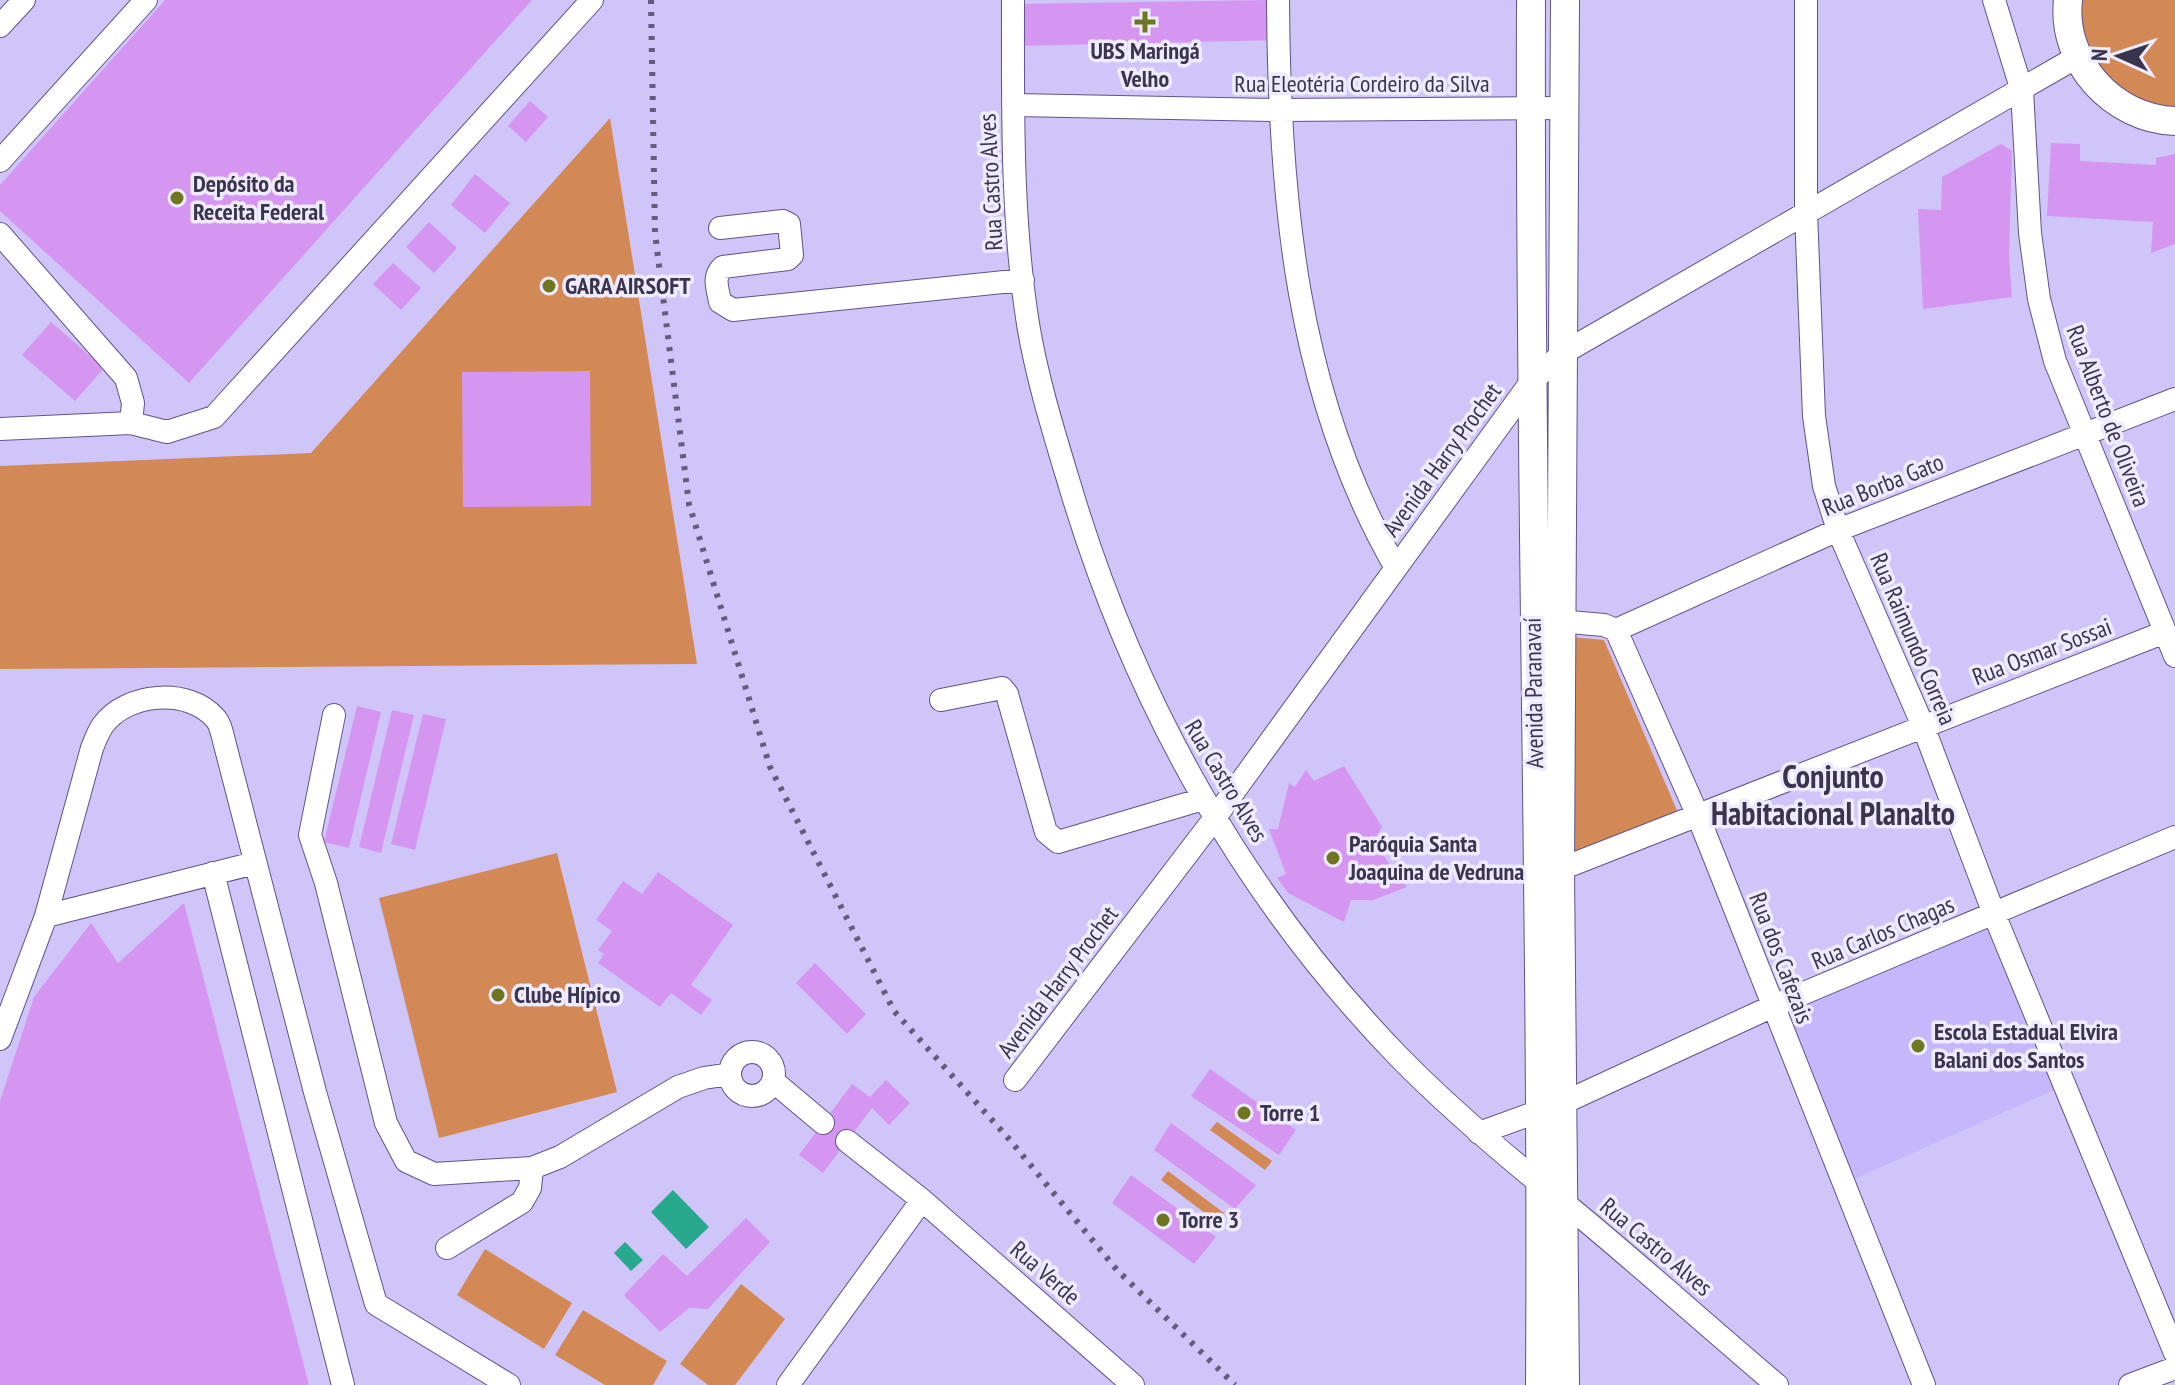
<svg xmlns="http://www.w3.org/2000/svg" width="2175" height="1385" font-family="'PT Sans Narrow',sans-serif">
<rect width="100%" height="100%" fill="#d0c5f8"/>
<!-- built -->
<path fill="#c6b6fc" d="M1994,914L2065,1085L1843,1184L1771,1007Z"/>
<!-- green -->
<path fill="#d38955" d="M2068,0H2175V121L2097,87Z
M610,118L697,664L0,669V466L311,453Z
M1572,637L1604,640L1678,813L1566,857Z
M557,853L617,1092L439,1138L379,898Z
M1217,1122L1272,1161L1265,1170L1210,1130Z
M1168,1171L1224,1213L1217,1222L1161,1180Z
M485,1249L572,1303L544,1349L457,1295Z
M741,1284L785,1319L735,1385H708L680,1364Z
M583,1310L667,1361L653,1385H605L555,1355Z"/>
<!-- water -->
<path fill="#28a88d" d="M673,1190L709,1227L686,1249L651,1212Z
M625,1242L643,1260L631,1271L614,1253Z"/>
<!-- building -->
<path fill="#d596f2" d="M165,0H532L189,383L0,211V185Z
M1271,0L1278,40L1015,46L1016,4Z
M530,101L548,117L526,142L508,126Z
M2051,143L2080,144V161L2156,165V158L2175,154V244L2151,253L2153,222L2047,216Z
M2001,144L2012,151L2009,256L2012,297L1923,309L1918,209L1941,210L1942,177Z
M475,174L510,203L485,233L451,205Z
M429,222L457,248L434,273L406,247Z
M393,263L421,288L401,310L373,284Z
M51,322L104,368L75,401L22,355Z
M590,371L591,506L463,507L462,372Z
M357,706L381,712L349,848L324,842Z
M392,710L414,715L381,853L359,847Z
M423,714L446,719L415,850L391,844Z
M1344,766L1382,827L1373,842L1407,887L1373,900H1351L1344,922L1288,893L1277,878L1286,874L1269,829H1278L1289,783L1295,787L1306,770L1314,781Z
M658,872L733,925L691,985L712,1000L701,1015L671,993L660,1007L598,963L604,954L598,950L612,931L596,920L623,881L642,894Z
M184,903L309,1385H0V1101L34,997L91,923L118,963Z
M815,963L866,1014L847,1034L796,983Z
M1210,1069L1296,1130L1279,1155L1191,1096Z
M886,1080L910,1103L889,1125L872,1108L823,1173L799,1155L852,1084L870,1097Z
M1171,1123L1256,1185L1235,1209L1154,1150Z
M1131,1175L1216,1237L1194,1264L1112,1203Z
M746,1218L770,1242L708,1309L689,1308L660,1332L624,1295L663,1254L687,1276Z"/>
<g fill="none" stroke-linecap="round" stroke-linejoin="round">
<!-- minor casing -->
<g stroke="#61538b" stroke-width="24">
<path id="minor" d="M1013,0C1013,108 1011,217 1028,324C1037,379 1054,433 1070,486C1134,701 1243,896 1399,1057C1452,1111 1509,1159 1568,1206C1639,1264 1707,1326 1777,1385
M1278,0C1279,196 1296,395 1396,568
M1806,0V212L1814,416L1824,486L1838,530L1923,726L1994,914L2175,1353
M1994,0L2022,91L2030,233L2039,299L2055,361L2175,656
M0,26L24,0
M1013,105L1278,110L1565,108
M0,161L146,0
M720,228L783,221L789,224L792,255L788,259L723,267C712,277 718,289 720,302L733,310L1023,280
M0,234L126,378L133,403L131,423L0,429
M131,423L167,432L214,417L592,0
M1546,620L1604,625L1616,630L1698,816L1924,1385
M1616,630L1838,530L2175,399
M941,700L1002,688L1007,694L1046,832L1058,842L1203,799
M334,715L310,835L326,883L386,1123L406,1161L434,1174L532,1168L560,1157L678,1087L704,1078L730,1074
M213,873L343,1385
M1548,874L2165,632
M46,916L92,748C95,741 98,732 103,725C126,693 188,687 215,718C220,723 222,733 224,741L315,1092L376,1304L509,1385
M0,1039L46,916L255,863
M730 1074a22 22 0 1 1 44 0a22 22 0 1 1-44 0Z
M1015,1080L1214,819L1531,382L1563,353L2077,57
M773,1081L823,1123
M1479,1133L1565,1102L1771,1007L2175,837
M847,1141L922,1200L1133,1385
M447,1248L522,1202L530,1188L532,1168
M788,1385L922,1200
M2130,1385L2175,1368"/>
</g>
<!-- major casing -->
<g stroke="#61538b" stroke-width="30">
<path id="major" d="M1531,0C1529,462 1543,923 1540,1385
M2068,0C2061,62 2113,119 2175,121
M1565,1385L1560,870L1565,0"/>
</g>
<!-- minor -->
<use href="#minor" stroke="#fff" stroke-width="22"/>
<!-- major -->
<use href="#major" stroke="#fff" stroke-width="28"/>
<!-- rail -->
<path stroke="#645c7d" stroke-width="6" stroke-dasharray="4 8" stroke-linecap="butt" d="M651,0L655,233L689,504L770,767L894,1011L1009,1139L1117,1270L1235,1385"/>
</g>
<!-- markers -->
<g fill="#6f7620" stroke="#efebff" stroke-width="3">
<path d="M1141 10h8v8h8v8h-8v8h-8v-8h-8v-8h8z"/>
<circle cx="177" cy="198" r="8"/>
<circle cx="549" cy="286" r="8"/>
<circle cx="1333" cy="858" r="8"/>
<circle cx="498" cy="995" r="8"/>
<circle cx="1918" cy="1046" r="8"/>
<circle cx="1244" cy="1113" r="8"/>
<circle cx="1163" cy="1220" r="8"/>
</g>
<g text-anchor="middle" stroke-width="7" stroke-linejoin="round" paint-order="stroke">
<!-- poi labels -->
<g font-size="24" font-weight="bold" fill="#3a344e" stroke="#efebff" text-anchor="start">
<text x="1145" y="59" text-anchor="middle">UBS Maringá<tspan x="1145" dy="28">Velho</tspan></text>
<text x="193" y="192">Depósito da<tspan x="193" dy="28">Receita Federal</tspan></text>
<text x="565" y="294">GARA AIRSOFT</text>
<text x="1349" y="852">Paróquia Santa<tspan x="1349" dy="28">Joaquina de Vedruna</tspan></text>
<text x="514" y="1003">Clube Hípico</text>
<text x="1934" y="1040">Escola Estadual Elvira<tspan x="1934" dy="28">Balani dos Santos</tspan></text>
<text x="1260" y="1121">Torre 1</text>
<text x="1179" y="1228">Torre 3</text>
</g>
<!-- street labels -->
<g font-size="24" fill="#3a344e" stroke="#efebff">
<text x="1362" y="92">Rua Eleotéria Cordeiro da Silva</text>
<text transform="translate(991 182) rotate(-93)" y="8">Rua Castro Alves</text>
<text transform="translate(2108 416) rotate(69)" y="8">Rua Alberto de Oliveira</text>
<text transform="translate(1442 460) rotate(-54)" y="8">Avenida Harry Prochet</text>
<text transform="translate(1883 485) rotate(-22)" y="8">Rua Borba Gato</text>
<text transform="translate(1913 639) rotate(67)" y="8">Rua Raimundo Correia</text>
<text transform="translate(2042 652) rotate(-21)" y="8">Rua Osmar Sossai</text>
<text transform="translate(1534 693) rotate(-91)" y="8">Avenida Paranavaí</text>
<text transform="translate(1226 781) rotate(59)" y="8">Rua Castro Alves</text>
<text transform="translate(1883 933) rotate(-23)" y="8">Rua Carlos Chagas</text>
<text transform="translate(1781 958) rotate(69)" y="8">Rua dos Cafezais</text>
<text transform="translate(1058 982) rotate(-53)" y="8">Avenida Harry Prochet</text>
<text transform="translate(1656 1247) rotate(40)" y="8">Rua Castro Alves</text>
<text transform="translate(1045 1273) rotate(41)" y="8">Rua Verde</text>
</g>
<!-- district labels -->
<g font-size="32" font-weight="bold" fill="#3a344e" stroke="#efebff">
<text x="1833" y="788">Conjunto<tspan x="1833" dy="37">Habitacional Planalto</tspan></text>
</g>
</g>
<!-- north arrow -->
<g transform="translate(2119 56) rotate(273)" stroke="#efebff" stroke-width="6" paint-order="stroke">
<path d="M0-6L14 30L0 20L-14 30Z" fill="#3a344e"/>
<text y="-12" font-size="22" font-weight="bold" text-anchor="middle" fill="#3a344e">N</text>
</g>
</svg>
